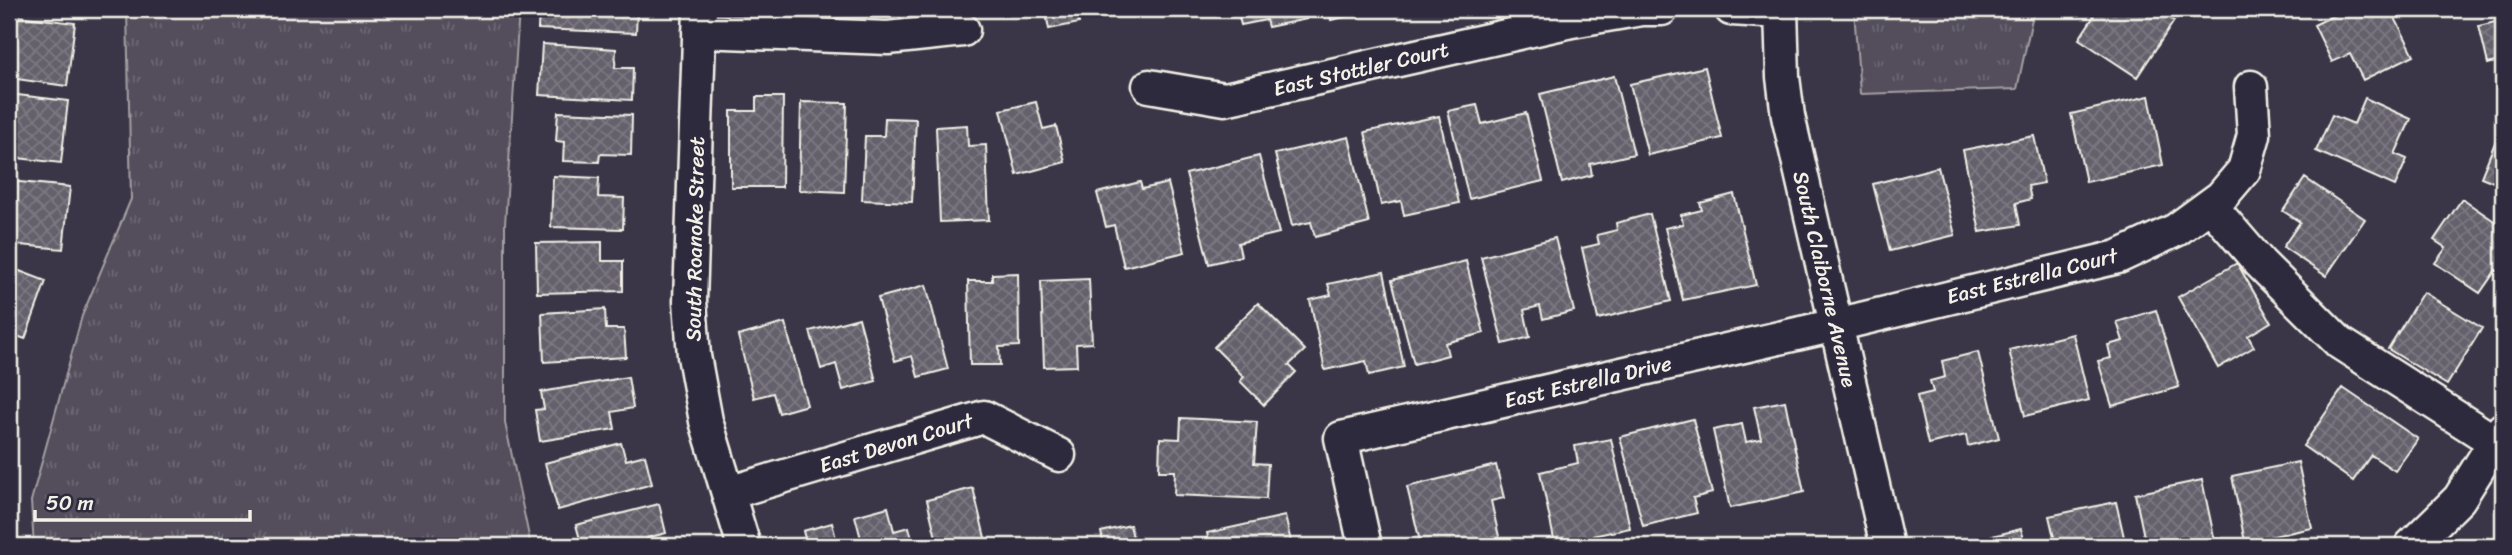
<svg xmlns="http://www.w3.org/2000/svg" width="2512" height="555" font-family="Sriracha,sans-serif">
<defs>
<pattern id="grass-tufts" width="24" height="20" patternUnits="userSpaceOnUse" patternTransform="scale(1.75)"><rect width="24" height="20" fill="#534e5c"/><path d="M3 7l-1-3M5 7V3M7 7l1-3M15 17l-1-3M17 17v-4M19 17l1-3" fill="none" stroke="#6c6873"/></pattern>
<pattern id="building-cross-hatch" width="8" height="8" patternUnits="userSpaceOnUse" patternTransform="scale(1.75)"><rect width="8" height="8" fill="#65616c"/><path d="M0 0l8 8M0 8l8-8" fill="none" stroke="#7c7881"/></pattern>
</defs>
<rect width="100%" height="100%" fill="#3b3647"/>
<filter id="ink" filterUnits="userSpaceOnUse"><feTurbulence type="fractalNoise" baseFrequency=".0143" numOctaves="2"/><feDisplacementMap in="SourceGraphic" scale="14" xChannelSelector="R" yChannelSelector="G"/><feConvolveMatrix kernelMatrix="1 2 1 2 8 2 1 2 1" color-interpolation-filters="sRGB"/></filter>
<g filter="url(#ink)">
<!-- grass -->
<path fill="url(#grass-tufts)" stroke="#a4a0a2" stroke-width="2" d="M127,9H519L505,224V423L531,546H34L31,501L82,316L131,199Z
M1854,9H2034L2017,89L1860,94Z"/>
<!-- building -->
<path fill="url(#building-cross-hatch)" stroke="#f4f1e8" stroke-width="2" d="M539,9H637L636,33L538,29Z
M1045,9H1076L1079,23L1049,29Z
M1237,9H1304L1307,19L1268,27L1266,20L1241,25Z
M1329,9H1366L1367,12L1331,20Z
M2087,9H2154L2174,21L2137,77L2079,39L2094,16L2086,10Z
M2347,9H2401L2403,14L2395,18L2414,55L2363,80L2350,54L2332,62L2314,25Z
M9,15L75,23L67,86L9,78Z
M2503,20V77L2499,61L2488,64L2479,26Z
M542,44L616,49L615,68H633L632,100L539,95Z
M1705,67L1722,138L1648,155L1630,84Z
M1614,76L1634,154L1590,164L1592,175L1562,183L1540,94Z
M9,94L68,101L61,163L9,157Z
M2149,96L2163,165L2086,182L2071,114Z
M756,97H783L782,187H731V111H756Z
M2365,98L2411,119L2395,154L2407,159L2395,186L2316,151L2332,115L2354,124Z
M801,102L847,103L844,192L799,190Z
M1036,102L1043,129L1056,126L1065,162L1017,175L1001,110Z
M1477,105L1482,124L1526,113L1543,181L1469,199L1448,111Z
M558,112L632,115L631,155L600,154L599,162L563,161L564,142L556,141Z
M1439,116L1459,203L1404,215L1401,201L1381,205L1365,132Z
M885,118L916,119L912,202L862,200L865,136H884Z
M2503,123V186L2481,177Z
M967,125L968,146L986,145L989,220L940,222L936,127Z
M2034,136L2044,183L2028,186L2031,199L2016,203L2020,225L1980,232L1963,150Z
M1349,137L1369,223L1315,237L1311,222L1292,226L1275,154Z
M1259,156L1279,233L1238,243L1241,256L1209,264L1186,174Z
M1938,167L1955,235L1890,251L1873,184Z
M553,176L599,178L598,197L624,198L623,229L551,227Z
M2305,178L2365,219L2326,276L2283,247L2300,222L2283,211Z
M9,181L70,187L63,249L9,244Z
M1140,182L1142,189L1168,183L1185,252L1124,267L1114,225L1106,227L1097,193Z
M1734,194L1756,285L1683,300L1665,228L1683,224L1681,215L1702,210L1700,203Z
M2462,199L2503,227V275L2496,270L2480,293L2435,263L2446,248L2434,240Z
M1650,214L1671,301L1598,319L1582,248L1599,244L1597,235L1617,230L1616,223Z
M1555,238L1574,311L1543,319L1540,306L1524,310L1530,337L1503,344L1481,257Z
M602,242V261H623V291L537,293L536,243Z
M1466,261L1484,333L1445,343L1448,355L1414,364L1392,280Z
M2237,263L2271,322L2248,336L2254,347L2218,368L2178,297Z
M9,267L46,281L25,339L9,333Z
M1384,272L1404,367L1369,375L1366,361L1325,370L1310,300L1331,295L1328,284Z
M1018,273L1019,346L999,347L1000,365H970L968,281H992V274Z
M1089,279L1092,343L1076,344L1077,366L1044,367L1041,281Z
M926,285L948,369L918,377L912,356L895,361L878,298Z
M2423,292L2482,328L2447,385L2388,349Z
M1258,303L1305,350L1289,365L1296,372L1264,405L1240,381L1244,377L1214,347Z
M605,309L606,329H624L626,357L544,362L542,313Z
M2156,310L2179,387L2112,406L2098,361L2111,358L2108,345L2123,341L2117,322Z
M859,318L876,381L843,390L836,364L821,369L810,331Z
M785,323L807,405L779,413L773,393L754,398L738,336Z
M2073,334L2089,400L2025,416L2009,350Z
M1978,352L1999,438L1968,446L1966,435L1928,444L1917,396L1933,392L1930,381L1945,377L1942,361Z
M628,377L633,408L612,412L615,429L540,441L535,410L544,409L541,392Z
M2343,388L2418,439L2395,471L2371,455L2353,481L2303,446Z
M1785,401L1804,492L1730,508L1713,430L1742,424L1746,442L1761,439L1754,407Z
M1181,418L1257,422L1254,463L1268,464L1266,499L1174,495L1175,471H1159L1160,438L1180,439Z
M1693,419L1712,493L1693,498L1697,513L1643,526L1620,437Z
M1611,439L1630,528L1555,544L1540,472L1578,463L1575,446Z
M621,443L626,460L645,455L652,484L558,510L545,463Z
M2298,462L2312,528L2245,542L2232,476Z
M1496,465L1504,498L1491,501L1500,541L1477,546H1421L1407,487Z
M2202,480L2216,546H2176L2175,541L2146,546L2135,494Z
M973,488L987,546H938L927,500Z
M2116,502L2126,546H2056L2049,516Z
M659,504L666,533L647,538L649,546H582L576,525Z
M888,507L894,531L909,527L914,546H863L855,516Z
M1285,516L1292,546H1210L1207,533Z
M832,523L838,546H807L803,531Z
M1130,525L1135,545L1153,541L1154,546H1104L1101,532Z
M2021,529L2026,546H1956V545Z"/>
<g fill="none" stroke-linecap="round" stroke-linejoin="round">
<!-- minor casing -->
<g stroke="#f4f1e8" stroke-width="37">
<path id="minor" d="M700,9L690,301L694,356L706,421L744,546
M1731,9L1781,12
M1781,9L1783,77L1788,116L1887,546
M699,31L888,38L963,30
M1149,86L1225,99L1572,21L1642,9H1662
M2210,205L2260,263L2340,343L2495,442
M728,493L984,417L1059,455
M1365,546L1341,438L1836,325L2118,257L2176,230L2221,197L2244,170L2254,135L2251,87
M2411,546L2459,499L2503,429"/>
</g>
<!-- minor -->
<use href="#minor" stroke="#2f2a3d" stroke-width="32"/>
</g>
</g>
<g text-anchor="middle" stroke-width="7" stroke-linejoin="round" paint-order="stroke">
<!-- street labels -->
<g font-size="21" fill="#f4f1e8" stroke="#2f2a3d">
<text transform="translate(1361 69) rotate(-13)" y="7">East Stottler Court</text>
<text transform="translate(695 239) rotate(-89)" y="7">South Roanoke Street</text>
<text transform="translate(2032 276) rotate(-14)" y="7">East Estrella Court</text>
<text transform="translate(1825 279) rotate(77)" y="7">South Claiborne Avenue</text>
<text transform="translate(1588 382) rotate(-13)" y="7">East Estrella Drive</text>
<text transform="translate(896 443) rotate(-17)" y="7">East Devon Court</text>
</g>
</g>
<!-- margin -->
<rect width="2512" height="555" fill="none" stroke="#2f2a3d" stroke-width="35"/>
<rect x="18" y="18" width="2477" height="520" fill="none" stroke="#f4f1e8" stroke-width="2.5" filter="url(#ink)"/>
<!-- scale -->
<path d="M35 510v10h215v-10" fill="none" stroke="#f4f1e8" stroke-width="3.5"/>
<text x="46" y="510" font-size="21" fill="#f4f1e8" stroke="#2f2a3d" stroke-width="5" paint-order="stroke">50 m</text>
</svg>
